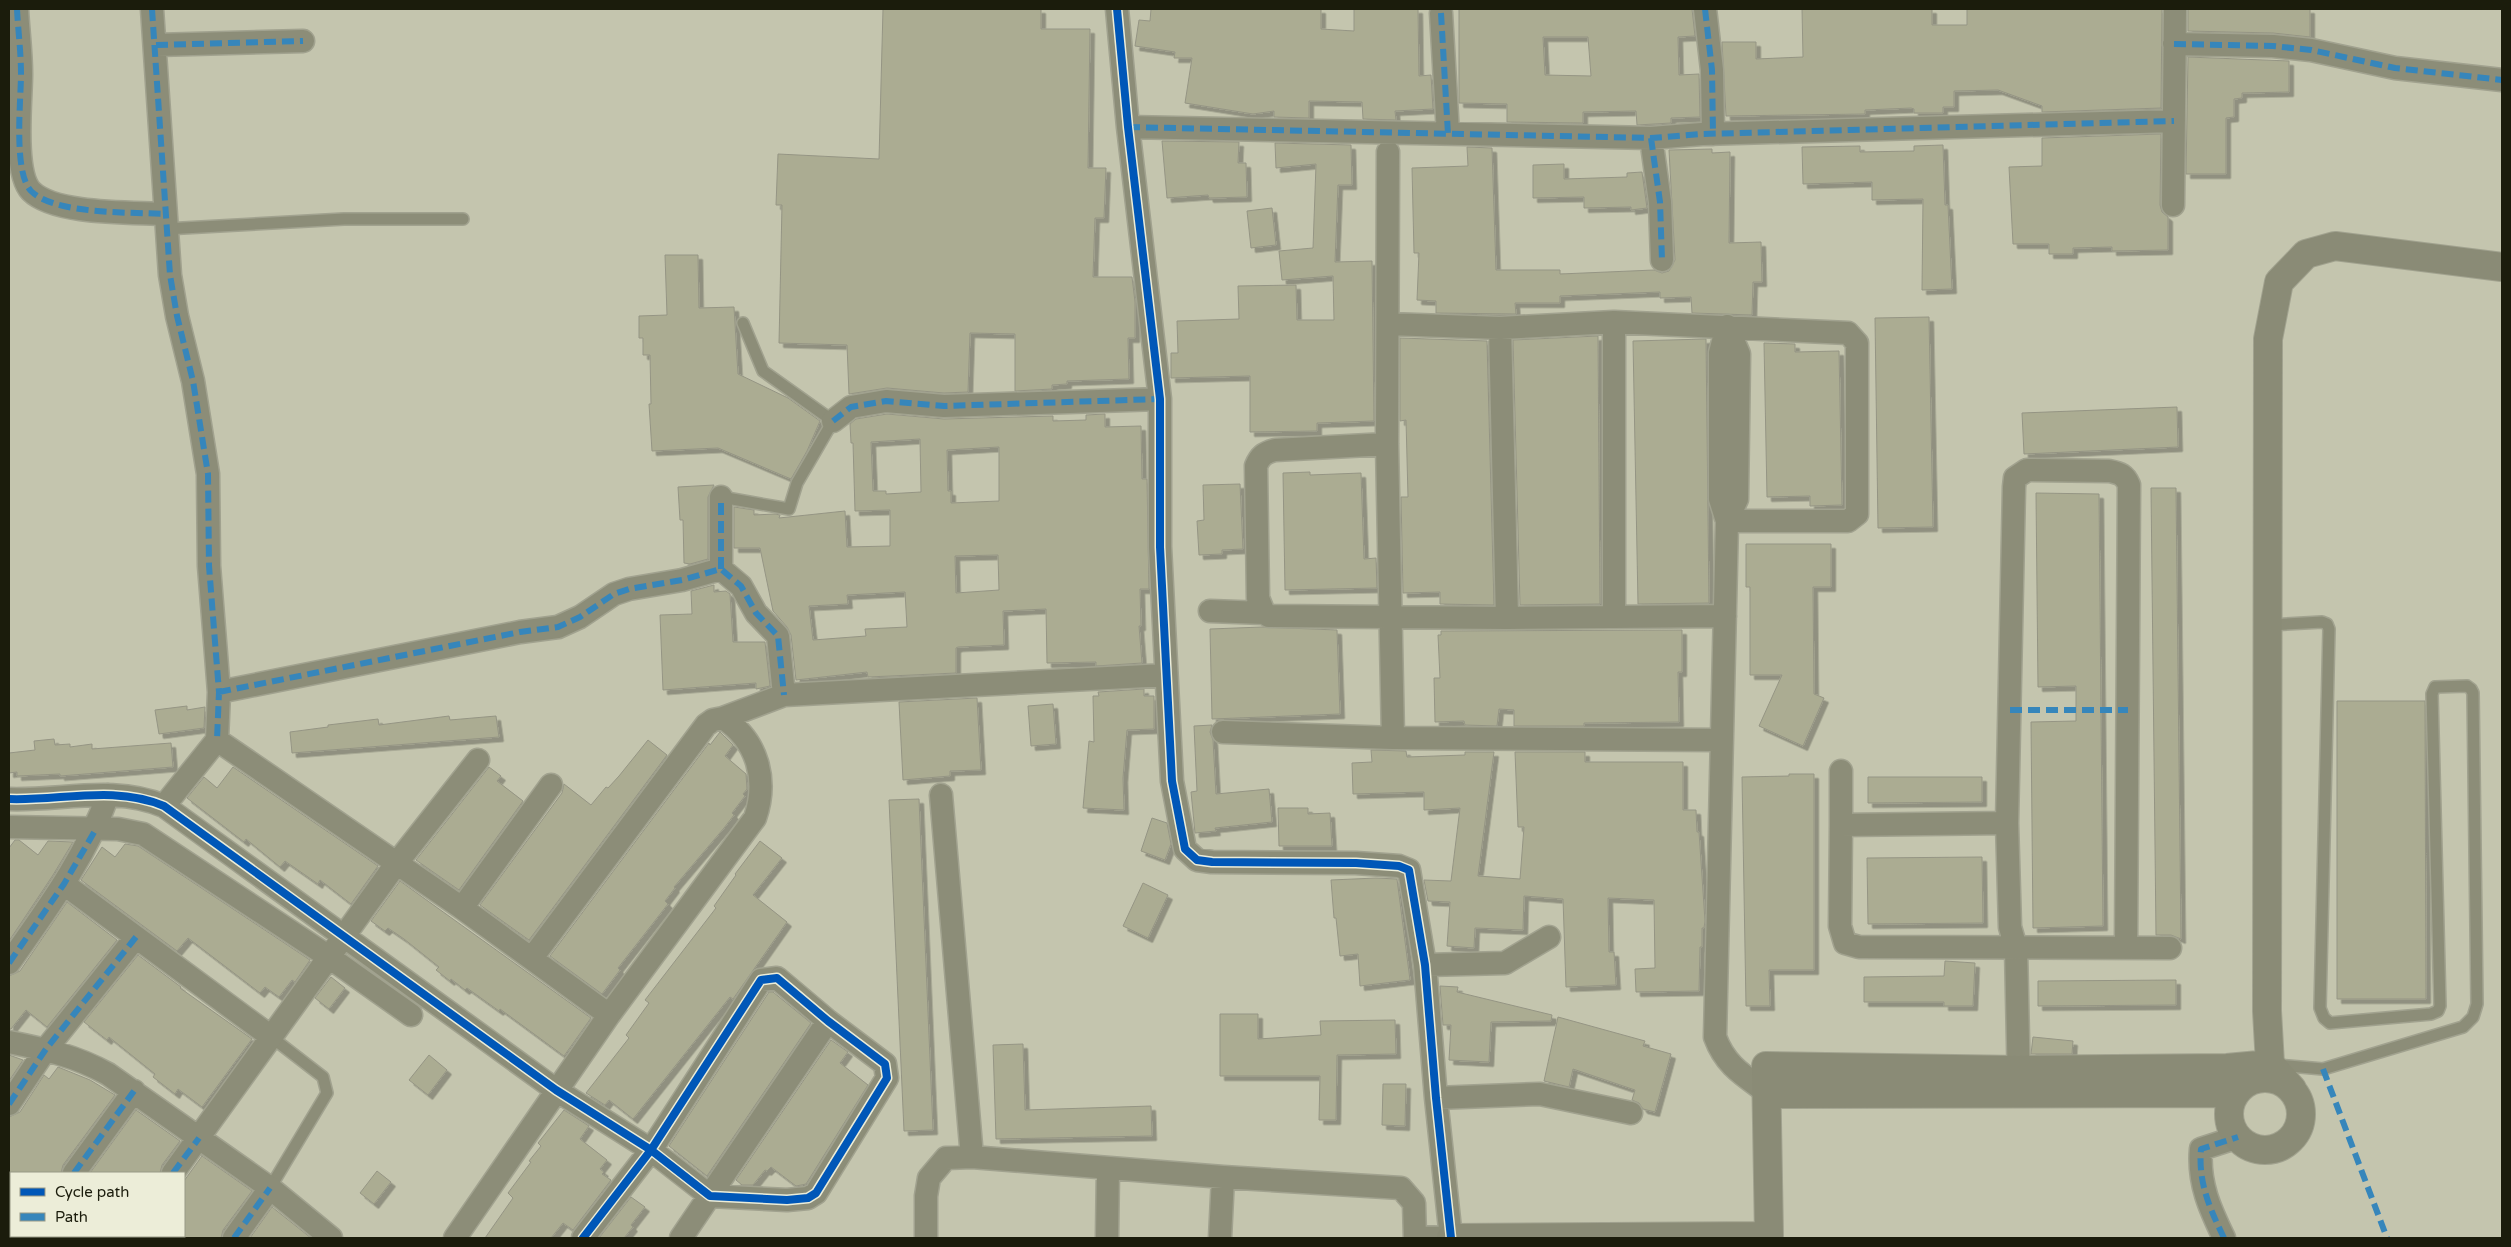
<svg xmlns="http://www.w3.org/2000/svg" width="2511" height="1247" font-family="'Varela Round',sans-serif">
<defs>
<filter id="shadow"><feDropShadow dx="4.5" dy="4.5" stdDeviation="0" flood-color="#0004"/></filter>
</defs>
<rect width="100%" height="100%" fill="#c4c5ae"/>
<!-- building -->
<path fill="#abac92" stroke="#959584" fill-rule="evenodd" filter="url(#shadow)" d="M883,9H1041V29H1090L1088,168H1106L1104,218H1095L1093,277H1132L1135,302V338H1128L1129,379L1067,381V384L1052,385V389L1015,391V334L970,333L968,392L944,393L887,388L849,394L847,345L779,343L782,205H776L778,154L879,159Z
M1151,9H1321V29L1354,31V9H1418L1419,76L1431,75L1433,109L1395,111L1396,120L1363,119L1362,102L1309,101V118L1274,117V111L1253,114L1185,103L1192,58H1174L1175,52L1135,46L1139,20L1150,21Z
M1459,9H1692L1695,36L1678,37L1679,75L1699,74L1700,117L1671,118V123L1637,125L1636,111L1583,112V123L1507,122V104L1459,103ZM1543,37H1588L1591,76L1545,75Z
M1802,9H1932V25H1967V9H2162L2161,108L2042,112V106L1998,90L1954,91V107H1943V113H1914V109L1911,108L1865,110V114L1726,116L1722,42H1756V59L1803,57Z
M2188,9H2310V37L2273,33L2188,31Z
M2188,57L2289,61V92L2242,93V98L2234,99V117L2226,118V174H2186Z
M2161,134L2160,205L2162,212L2168,217V250L2112,251V247L2073,248V254H2049V244H2013L2009,167L2042,166V138Z
M1162,141L1239,142L1238,163H1246L1247,197L1209,198L1208,195L1167,198Z
M1275,143L1351,145L1352,185H1338L1335,262L1372,261L1374,421L1317,423V431L1250,432V376L1171,378V353H1178L1177,321L1239,319L1238,286L1296,285L1297,320H1334L1333,276L1282,280L1279,251L1313,248L1316,164L1276,168Z
M1943,145L1945,205H1948L1952,289L1922,290L1923,199L1872,200V182L1803,184L1802,147L1860,146V152L1914,151V146Z
M1467,147L1492,148L1496,270H1560V274L1654,270L1662,273L1669,271L1675,260L1669,150L1712,149V153L1730,152L1729,243L1761,242L1762,282H1753L1752,315L1692,313L1691,297L1660,298V292L1560,296V303H1515L1516,314L1436,313V301L1417,300L1419,253H1414L1412,168L1468,166Z
M1564,164V179L1627,177V173L1642,172L1647,208L1631,210V207L1584,208V197L1533,198V165Z
M1272,208L1276,245L1251,248L1247,211Z
M665,255H698L699,308L734,307L738,374L788,398L820,421L807,451L791,479L718,448L652,451L649,404H651L650,355H643V338H639V316L667,315Z
M1929,317L1933,527L1878,528L1875,318Z
M1598,336L1600,604L1520,605L1513,340Z
M1400,338L1487,341L1494,605L1440,604V592L1403,593L1401,497H1408L1406,420L1400,421Z
M1706,339L1709,603L1638,604L1633,341Z
M1764,343L1795,344V352L1839,351L1842,505L1810,506V496L1767,497Z
M2177,407L2178,447L2024,454L2022,413Z
M887,414L944,419L1053,416V421L1086,420V415L1105,414V427L1141,426L1142,479H1147L1149,589H1140L1141,626H1139L1142,663L1096,666V662L1047,663L1046,609L1003,611L1004,645L958,647L956,648V673L868,677L867,672L796,680L791,635L787,627L773,611L760,548H734V507L754,510V515L775,514L780,515L779,518L845,511L847,547L890,546V510L855,511L853,443H851L850,424L856,419ZM920,439L921,492L886,494V491H873L871,442ZM999,447V501L951,503V491H948L947,450ZM998,555L999,590L956,593L955,556ZM905,592L907,627L865,629L866,636L813,640L809,606L848,604L847,595Z
M1310,472V475L1361,473L1364,559L1376,558L1377,588L1285,590L1283,473Z
M1240,484L1243,549L1222,550V554L1199,555L1197,521L1204,520L1203,485Z
M714,485L708,497V559L690,564L684,563L683,520H680L678,487Z
M2151,488H2176L2181,939L2171,935H2156Z
M2036,493L2099,494L2103,926L2033,928L2031,722L2076,721V686L2038,687Z
M1746,544H1831V587H1813L1814,694L1824,698L1803,746L1759,726L1782,675H1750V587H1746Z
M714,585V592L726,591L730,594L733,642H765L770,686L756,689V683L663,690L660,615L692,614L691,591Z
M1262,627L1337,630L1340,714L1212,719L1210,629Z
M1682,630V672H1678L1679,722L1584,723V726H1514V710L1499,709L1497,726L1465,725L1464,721L1435,722L1434,678H1440L1438,635H1441V631Z
M1144,689V696H1154V729L1127,730L1123,778L1124,810L1083,808L1089,741L1094,742L1093,696H1099L1098,692Z
M977,698L981,770L950,771V776L903,780L899,702Z
M2337,701H2425L2426,999H2337Z
M1053,704L1056,744L1031,746L1028,706Z
M187,706V710L205,707L204,728L159,734L155,710Z
M449,716L450,720L496,716L499,737L292,753L290,732L328,727V725L378,719L379,725Z
M1212,725L1210,732L1213,740L1216,794L1269,789L1272,822L1215,828L1216,831L1195,833L1191,792L1197,791L1194,726Z
M720,732L733,745L725,756L746,774L747,789L743,794L745,796L732,813L734,815L724,828L674,887L675,888L665,901L668,904L618,968L620,970L602,994L550,956L709,743L710,745Z
M54,739L55,745L70,744V747L92,744V749L171,743L173,767L60,776V774L17,776V772L9,773V753L35,750L34,741Z
M648,740L667,755L529,940L480,905L562,793L564,784L591,805L606,787L608,788L619,776Z
M1371,750L1406,751L1407,757L1465,755V752H1494L1478,876L1520,879L1524,827H1518L1515,752H1585V762H1683V810H1696L1697,832H1699L1705,921L1704,928H1702V947H1700L1699,991L1636,992L1635,969L1655,968L1654,900L1608,898L1609,952H1614L1616,985L1566,987L1563,899L1524,896L1523,930L1475,928L1474,948L1447,946L1450,902L1428,901L1424,880L1451,881L1460,808L1424,810V792L1353,794L1352,763L1372,762Z
M233,767L378,866L351,904L320,880L318,884L285,861L280,867L246,839L244,842L187,798L204,777L217,788Z
M489,767L501,776L497,781L523,801L459,890L416,860Z
M1789,774H1814V970H1769L1770,1006H1746L1742,777L1789,776Z
M1868,777H1982V802L1868,803Z
M919,799L933,1130L904,1131L889,800Z
M1278,808H1308V814L1330,813L1332,846H1279Z
M1152,818L1167,823L1171,844L1165,860L1141,851Z
M15,840H19L38,855L48,841L73,842L53,875L9,941V848Z
M760,841L782,858L753,895L787,922L733,999L730,997L633,1119L609,1100L605,1105L586,1093L629,1038L626,1035L649,1003L645,1000L716,908L714,906L736,875L735,874Z
M125,844L138,846L310,960L295,982L292,980L279,997L265,987L260,993L188,938L177,951L81,880L102,847L115,857Z
M1982,857L1983,923L1868,924L1867,858Z
M1376,878L1397,879L1410,980L1360,986L1358,954L1340,956L1336,918H1334L1331,880Z
M400,881L591,1018L564,1056L500,1009L499,1011L467,988L465,990L451,979L450,981L436,970L439,967L404,939L388,928L385,931L371,921Z
M1143,883L1168,895L1148,938L1123,926Z
M67,902L117,940L47,1027L26,1010L11,1029H9V976L20,971Z
M138,955L181,987L180,988L252,1039L202,1107L178,1089L175,1094L153,1077L155,1074L109,1037L107,1040L84,1022Z
M1945,961L1975,963L1973,1006H1944V1002H1864V977L1944,976Z
M331,977L345,988L329,1009L315,998Z
M2176,980V1005L2038,1006V981Z
M1440,986L1458,987L1457,992L1552,1015L1551,1021L1491,1022L1489,1062L1449,1060L1451,1025H1443Z
M769,992H773L811,1023L707,1176L669,1146Z
M1220,1014H1258V1039L1321,1035L1320,1021L1395,1020L1396,1054L1337,1055L1336,1120H1319L1320,1076H1220Z
M1558,1017L1645,1041L1643,1046L1671,1054L1655,1112L1643,1109L1639,1103L1632,1100L1635,1090L1573,1069L1569,1087L1544,1081Z
M2033,1037L2073,1041L2072,1054H2031Z
M831,1040L848,1052L840,1063L868,1085L806,1184L796,1186L771,1167L767,1171L765,1170L753,1185H742L736,1180Z
M1023,1044L1025,1110L1151,1106L1152,1136L996,1139L993,1045Z
M9,1055L23,1060L9,1081Z
M429,1055L447,1070L428,1095L409,1080Z
M58,1067L90,1080L115,1095L63,1165L61,1173H9V1117L20,1112L44,1075L49,1079Z
M1383,1084H1406L1405,1126L1382,1125Z
M136,1110L180,1141L162,1165L160,1173H90Z
M564,1110L589,1126L580,1139L607,1160L600,1169L604,1172L602,1174L611,1180L573,1230L563,1223L551,1238H485L513,1198L508,1193L531,1162L529,1161L541,1146L538,1143Z
M202,1156L252,1191L223,1230L221,1238H184V1181Z
M377,1171L391,1182L374,1204L360,1193Z
M631,1197L645,1207L631,1225L633,1227L624,1238H599Z
M272,1207L311,1238H250Z"/>
<g fill="none" stroke-linecap="round" stroke-linejoin="round">
<!-- lane casing -->
<g stroke="#a1a28f" stroke-width="14">
<path id="lane" d="M165,229L344,219H463
M721,497L789,509L797,483L833,421L763,371L743,323
M2270,625L2322,622L2327,624L2329,629L2320,1008L2324,1018L2330,1023L2431,1014L2438,1011L2440,1006L2432,694L2435,687L2467,686L2471,689L2473,693L2477,1004L2473,1017L2463,1027L2323,1069L2277,1065
M270,1036L323,1077L327,1093L270,1188"/>
</g>
<!-- street casing -->
<g stroke="#a1a28f" stroke-width="25">
<path id="street" d="M17,9C18,30 21,52 21,74C21,100 13,172 31,191C55,215 132,212 165,214
M152,9L170,275L177,316L193,381L208,474L209,566L219,692L217,740
M1117,9L1128,127L1160,399V547L1172,781L1185,849L1197,860L1212,862L1356,863L1399,866L1409,870L1425,965L1436,1098L1451,1238L1415,1237
M1705,9L1712,70L1713,134
M1441,13L1448,134
M2174,44L2273,46L2311,50L2395,68L2502,80
M156,45L303,41
M1128,127L1651,138L1702,134L2174,121
M1651,138L1660,202L1662,260
M1388,152L1387,444L1393,738
M2173,205L2175,9
M1614,322V617
M1389,324L1500,328L1614,322L1848,333L1857,343V514L1848,521H1727
M1727,326L1720,353V499L1727,521L1715,1037C1726,1067 1745,1076 1769,1094
M1500,328L1507,618
M833,421L851,407L886,401L944,406L1160,399
M1387,444L1275,450C1264,453 1260,456 1256,466L1258,598L1264,613L1269,616L1507,618L1725,616
M1727,521L1737,499L1739,354L1727,326
M721,569V497
M1210,611L1264,613
M219,692L520,632L558,627L580,617L614,594L629,589L682,580L721,569L741,586L756,613L778,636L784,695
M1223,732L1393,738L1721,740
M1841,771V825
M941,795L972,1157
M9,799C61,801 114,785 164,806L556,1090L651,1150L710,1196L787,1200L808,1198L816,1193L887,1078L885,1064L828,1021L777,978L761,980L651,1150L583,1238
M164,806L217,740L462,908L609,1015
M2007,823L1841,825L1840,926L1845,943L1859,947L2170,948
M9,827L118,829L143,834L329,957L411,1015
M64,884L270,1036
M462,908L551,785
M532,958L706,725L713,720L723,718
M9,963C47,909 86,857 108,795
M1425,965L1505,963L1549,937
M9,1042C44,1049 76,1056 108,1074L270,1188L331,1238
M2019,1088L2016,948L2010,927L2007,823L2014,487L2015,478L2027,470L2109,471C2120,473 2125,475 2129,485L2126,947
M1436,1098L1540,1094L1631,1113
M9,1104L46,1049L136,937
M74,1173L134,1091
M173,1173L396,864L478,760
M27,1238L29,1236
M126,1238L128,1236
M234,1238L270,1188
M455,1238L609,1015L755,818C768,780 758,741 723,718L784,695L1166,675
M681,1238L828,1021
M926,1238V1196L929,1178L946,1158L972,1157L1223,1177L1401,1188L1414,1203L1415,1238
M1107,1238L1108,1168
M1220,1238L1223,1177
M2224,1238C2210,1209 2198,1183 2201,1149L2238,1137"/>
</g>
<!-- secondary casing -->
<g stroke="#a1a28f" stroke-width="30">
<path id="secondary" d="M2229 1114a36 36 0 1 1 72 0a36 36 0 1 1-72 0Z
M2292,1089L2270,1064L2267,1011L2268,339L2279,282L2306,254L2335,246L2502,267
M1769,1094L2217,1093L2245,1084L2259,1065
M1451,1238L1769,1236L1766,1066L2018,1070L2227,1068L2270,1064"/>
</g>
<!-- lane -->
<use href="#lane" stroke="#8c8d78" stroke-width="11"/>
<!-- street -->
<use href="#street" stroke="#8c8d78" stroke-width="22"/>
<!-- secondary -->
<use href="#secondary" stroke="#8a8b76" stroke-width="28"/>
<!-- quiet -->
<path stroke="#3686bb" stroke-width="6" stroke-dasharray="12 6" stroke-linecap="butt" d="M17,9C18,30 21,52 21,74C21,100 13,172 31,191C55,215 132,212 165,214
M152,9L170,275L177,316L193,381L208,474L209,566L219,692L217,740
M1705,9L1712,70L1713,134
M1441,13L1448,134
M2174,44L2273,46L2311,50L2395,68L2502,80
M156,45L303,41
M1128,127L1651,138L1702,134L2174,121
M1651,138L1660,202L1662,260
M833,421L851,407L886,401L944,406L1160,399
M721,569V497
M219,692L520,632L558,627L580,617L614,594L629,589L682,580L721,569L741,586L756,613L778,636L784,695
M2010,710H2128
M9,963L64,884L96,829
M2323,1069L2387,1238
M9,1104L46,1049L136,937
M74,1173L134,1091
M173,1173L199,1138
M27,1238L29,1236
M126,1238L128,1236
M234,1238L270,1188
M2224,1238C2210,1209 2198,1183 2201,1149L2238,1137"/>
<!-- cycleway casing -->
<g stroke="#ecedd8" stroke-width="11">
<path id="cycleway" d="M1117,9L1128,127L1160,399V547L1172,781L1185,849L1197,860L1212,862L1356,863L1399,866L1409,870L1425,965L1436,1098L1451,1238
M9,799C61,801 114,785 164,806L556,1090L651,1150L710,1196L787,1200L808,1198L816,1193L887,1078L885,1064L828,1021L777,978L761,980L651,1150L583,1238"/>
</g>
<!-- cycleway -->
<use href="#cycleway" stroke="#0057b8" stroke-width="8"/>
</g>
<!-- border -->
<rect width="2511" height="1247" fill="none" stroke="#1b1c0c" stroke-width="20"/>
<!-- legend -->
<rect x="10" y="1172" width="175" height="65" fill="#ecedd8" stroke="#989986"/>
<rect x="20" y="1188" width="25" height="8" fill="#0057b8" stroke="#989986"/>
<text x="55" y="1197" font-size="15" fill="#1b1c0c">Cycle path</text>
<rect x="20" y="1213" width="25" height="8" fill="#3686bb" stroke="#989986"/>
<text x="55" y="1222" font-size="15" fill="#1b1c0c">Path</text>
</svg>
